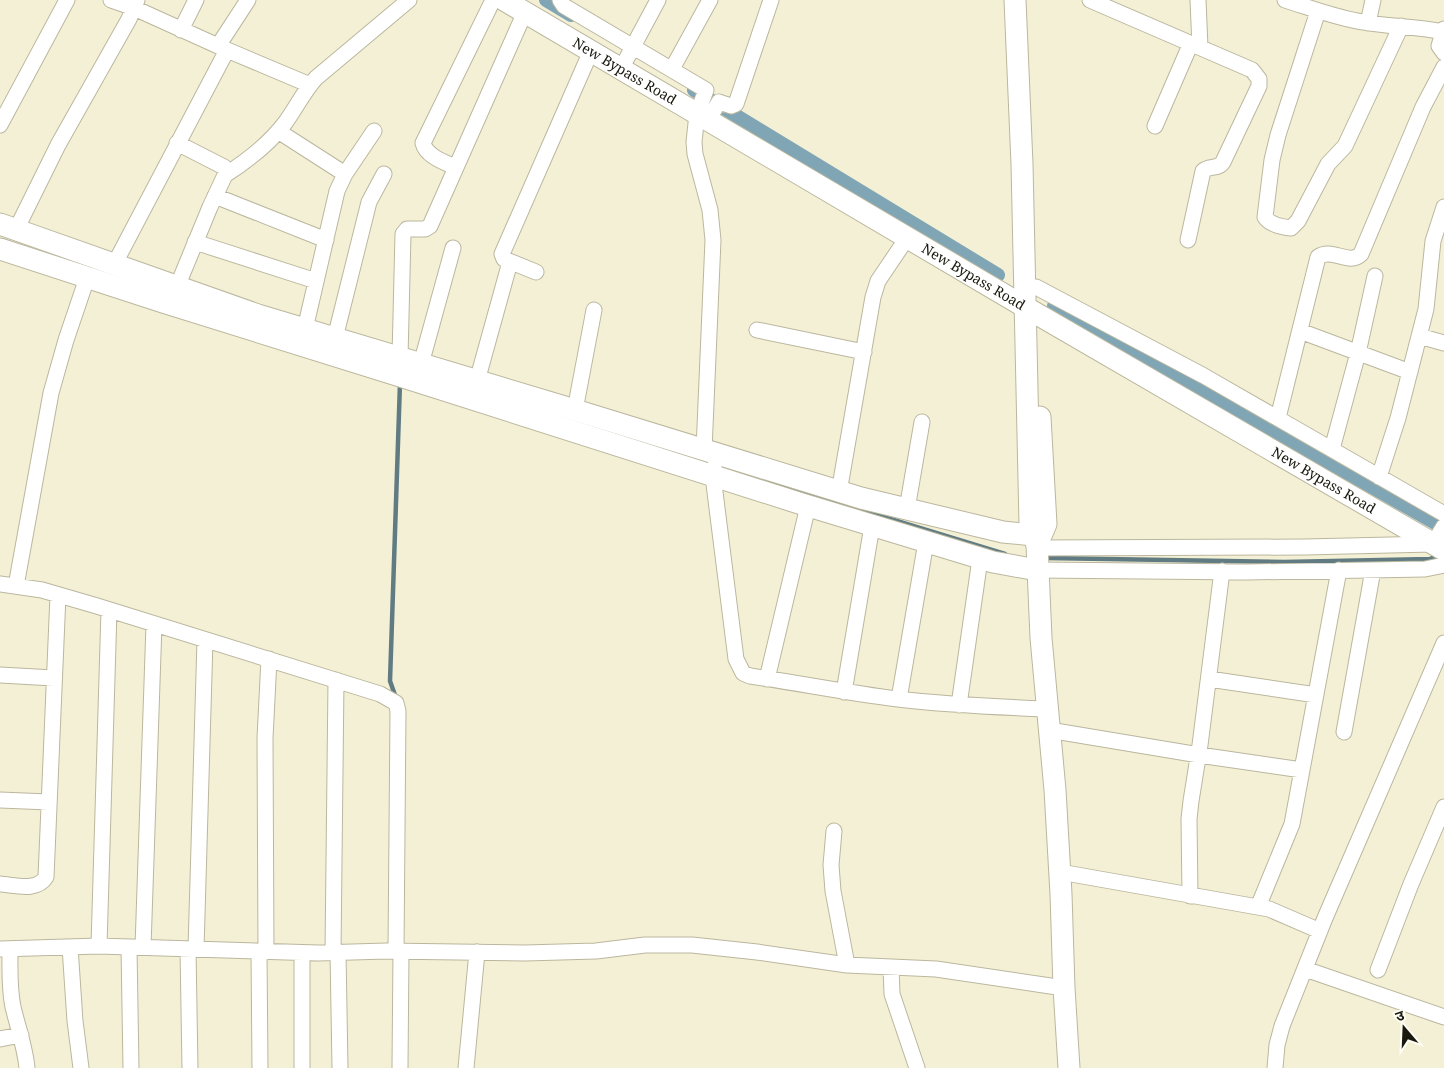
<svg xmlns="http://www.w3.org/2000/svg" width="1444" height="1068" font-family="'Noto Serif','Noto Sans Devanagari',serif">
<rect width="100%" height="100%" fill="#f4f0d6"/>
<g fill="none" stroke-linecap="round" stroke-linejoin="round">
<!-- stream -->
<path stroke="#617b83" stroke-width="4.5" d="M740,473L1005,554
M1046,558L1284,562L1430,559L1436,557
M396,698L390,681L400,383"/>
<!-- canal -->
<path stroke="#80a6b5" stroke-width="14" d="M546,0L571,15
M694,90L998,275
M1054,306L1444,528"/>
<!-- street casing -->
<g stroke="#bbb79e" stroke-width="17">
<path id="street" d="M111,0L134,8L227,50L310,85
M560,0L564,6L706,90L697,114L694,142L695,154L710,210L713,240L704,450
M1090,0L1252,70L1259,79V86L1223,162C1218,170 1209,165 1203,171L1188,240
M1198,0L1200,47
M1285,0C1311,8 1336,18 1363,22C1390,27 1416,26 1443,32
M1318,11L1278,135L1272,160L1265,217C1270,225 1282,227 1291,228L1298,221L1328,164L1345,146L1401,26
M1368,23L1373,0
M1444,29L1439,46L1444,53
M181,30L196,0
M218,46L248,0
M621,69L658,0
M672,69L710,0
M708,120L719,102L731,106L736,104L771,0
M0,125L67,0
M1155,126L1191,43
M278,131L345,174
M455,167C444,162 426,156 423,143L493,0
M225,175C247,161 269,144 285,123C296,108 304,91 316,78L409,0
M215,196L326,240
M16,230L58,145L129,19L137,0
M195,242L316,281
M114,265L227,50
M536,272L504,259L502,254L591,51
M177,287L210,207L225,175L226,170L224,167L177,143
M1036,287L1204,376L1444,514
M305,329L337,191L345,174L374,131
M757,330L864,352
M1300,331L1410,372
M1419,336L1444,343
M335,338L369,202L384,174
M400,357L403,234L407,229H425L430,226L525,12
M421,364L453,248
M477,381L510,262
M575,410L594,310
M1278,418L1318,257C1332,247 1349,266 1361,254L1423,107L1444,67
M1332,449L1358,353L1375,276
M714,467L713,476L719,524L736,659L743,673L750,676C799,683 848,693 898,699C947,705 997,707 1047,709
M1379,477L1398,418L1426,309L1433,241L1444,207
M839,492L873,297L878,281L907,238
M907,509L922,422
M1037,548L1305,547L1433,544L1444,526
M1037,570L1248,572L1425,569L1444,565
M0,584L42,590L97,606L380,694L396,703L398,711L396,951
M16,586L51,393L66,340L87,278
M0,675L54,678
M767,679L808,506
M1209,679L1316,695
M844,692L872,526
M899,699L926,542
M959,705L980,559
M1049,730L1199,755L1302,770
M1344,732L1373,570
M0,800L49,802
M834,831L831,865L833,891L847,965
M1060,872L1269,909L1320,931
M0,884C15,885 37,892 46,877L58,595
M1190,896L1189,819L1191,801L1200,745L1222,571
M1258,907L1292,824L1339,570
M99,946L109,610
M70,947L75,1021L81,1068
M129,947L131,1068
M143,947L154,624
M0,949L99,946L318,953L387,951L525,953L596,951L645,945H692L757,952L847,965L936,969L1064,988
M10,949C10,968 9,988 13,1007C18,1028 25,1047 27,1068
M188,949L190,1068
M196,949L205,640
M259,952L260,1068
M266,952L265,738L269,659
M338,952L340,1068
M333,953L336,680
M891,967L892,994L917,1068
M1305,969L1444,1017
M1378,970L1411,884L1444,807
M0,1039L21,1035
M302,1068V953
M400,1068L401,951
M466,1068L477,952
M1275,1068L1277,1045L1282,1026L1325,918L1444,643"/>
</g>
<!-- secondary casing -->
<g stroke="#bbb79e" stroke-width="23">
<g id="secondary">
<path id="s1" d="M504,0L1025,307L1444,550"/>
<path d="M1015,0L1022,164L1030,525L1037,545L1041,638L1055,790L1061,894L1064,988L1069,1068"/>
<path d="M0,224L258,315L575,410L861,498L1003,532L1033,535"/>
<path d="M0,249L163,302L400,376L802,504L993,562L1037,570"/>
<path d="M1037,545L1046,524L1040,417"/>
</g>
</g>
<!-- street -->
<use href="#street" stroke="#fff" stroke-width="15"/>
<!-- secondary -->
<use href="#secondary" stroke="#fff" stroke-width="21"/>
</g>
<g text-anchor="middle" stroke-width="4" stroke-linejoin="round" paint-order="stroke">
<!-- street labels -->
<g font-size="14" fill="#19180f" stroke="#fffdf3">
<text dy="5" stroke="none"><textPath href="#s1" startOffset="140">New Bypass Road</textPath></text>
<text dy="5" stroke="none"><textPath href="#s1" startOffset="545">New Bypass Road</textPath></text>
<text dy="5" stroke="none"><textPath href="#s1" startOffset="950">New Bypass Road</textPath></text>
</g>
</g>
<!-- north arrow -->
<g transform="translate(1404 1028) rotate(341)" stroke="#fffdf3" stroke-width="4" paint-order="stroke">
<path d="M0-4L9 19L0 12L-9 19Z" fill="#19180f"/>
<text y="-8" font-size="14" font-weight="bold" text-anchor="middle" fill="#19180f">उ</text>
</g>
</svg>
